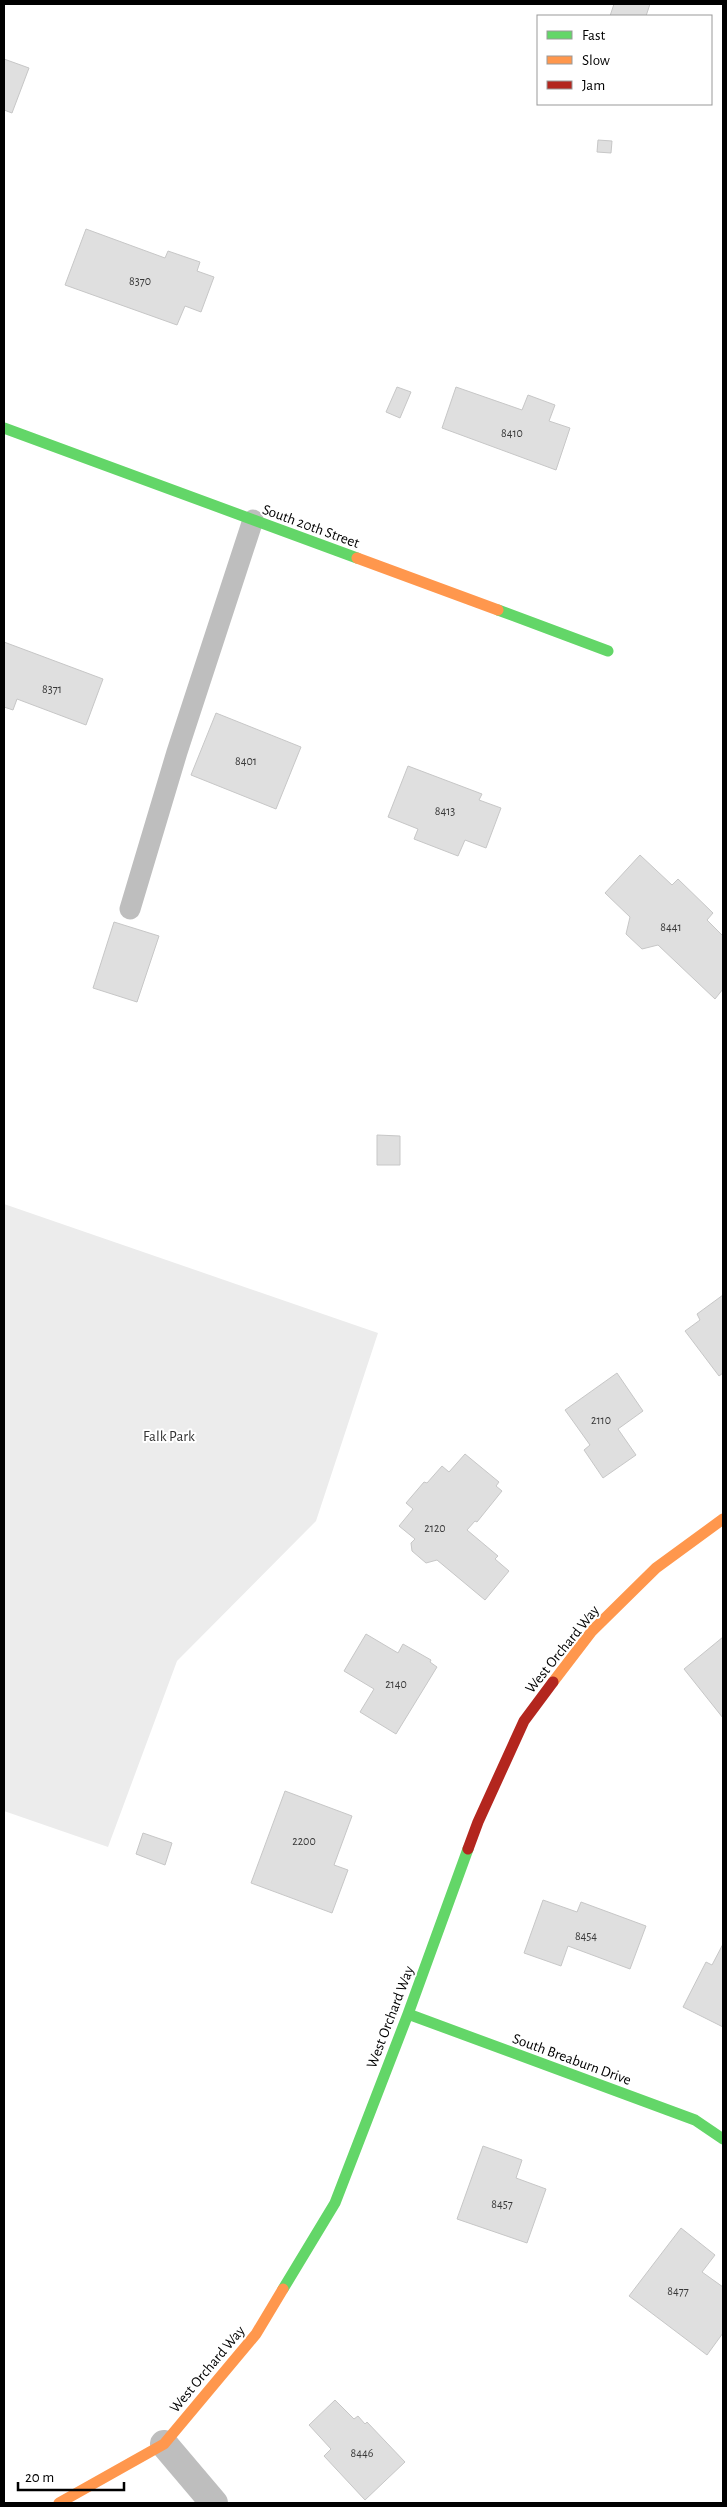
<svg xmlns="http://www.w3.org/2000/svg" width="727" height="2507" font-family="'Alegreya Sans',sans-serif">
<rect width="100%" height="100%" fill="#fff"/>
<!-- green -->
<path fill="#ececec" d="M4,1204L378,1333L316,1521L177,1661L108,1847L4,1811Z"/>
<!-- building -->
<path fill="#dfdfdf" stroke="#c7c7c7" d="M614,4H650L646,16H610Z
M4,59L29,68L12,113L4,110Z
M598,140L612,141L611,153L597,152Z
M86,229L165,258L168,251L200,262L197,271L214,277L201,312L185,306L177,325L65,285Z
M397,387L411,392L400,418L386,412Z
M456,387L522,410L528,395L555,405L549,421L570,428L556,470L442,428Z
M4,642L103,679L86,725L17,699L13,710L4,707Z
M216,713L301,747L276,809L191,775Z
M408,766L482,794L479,800L501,808L486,848L465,840L458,856L414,839L418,829L388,817Z
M640,855L672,885L678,879L713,913L707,920L723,936V989L715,999L658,945L642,949L626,934L630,917L605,893Z
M114,922L159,936L137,1002L93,988Z
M377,1135L400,1136V1165H377Z
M723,1295V1373L719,1376L685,1331L700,1320L697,1314Z
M617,1373L643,1411L618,1429L636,1455L603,1478L584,1450L590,1445L565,1410Z
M465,1454L499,1482L496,1486L502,1491L477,1522L475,1521L467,1530L498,1556L495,1559L509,1571L485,1600L437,1560L426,1563L412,1551L411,1543L415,1539L399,1526L413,1509L406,1503L424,1482L427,1483L442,1466L449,1472Z
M366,1634L398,1653L403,1644L431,1660L430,1662L437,1667L396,1734L360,1712L374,1689L344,1671Z
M723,1637V1718L684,1669Z
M285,1791L352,1816L334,1865L348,1870L332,1913L251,1883Z
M143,1833L172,1843L165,1865L136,1854Z
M543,1900L577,1912L581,1902L646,1926L630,1969L568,1946L561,1966L524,1953Z
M723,1944V2027L683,2007L706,1962L712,1965Z
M483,2146L522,2160L516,2178L546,2189L527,2243L457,2219Z
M681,2228L715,2255L702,2272L723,2287V2333L707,2355L629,2296Z
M335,2400L354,2419L358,2416L365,2424L367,2422L405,2462L365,2500L324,2456L331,2449L309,2425Z"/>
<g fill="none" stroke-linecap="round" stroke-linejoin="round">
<!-- lane -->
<path stroke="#bebebe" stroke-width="21" d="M130,909L177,752L253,520"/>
<!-- street -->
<path stroke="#bebebe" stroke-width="28" d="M164,2444L214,2503"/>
<!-- fast -->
<path stroke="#63d668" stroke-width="11" d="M4,428L357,558
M498,610L608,651
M408,2014L695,2120L723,2139
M283,2289L335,2203L408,2014L468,1849"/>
<!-- slow -->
<path stroke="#ff974d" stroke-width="11" d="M357,558L498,610
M553,1682L592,1631L656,1568L723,1519
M59,2503L164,2444L256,2334L283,2289"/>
<!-- jam -->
<path stroke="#b3261e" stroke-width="11" d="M468,1849L478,1822L524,1721L553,1682"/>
</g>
<g text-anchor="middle" stroke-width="4" stroke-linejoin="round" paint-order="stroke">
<!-- number labels -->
<g font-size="12" fill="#383838">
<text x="140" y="285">8370</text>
<text x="512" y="437">8410</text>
<text x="52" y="693">8371</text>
<text x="246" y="765">8401</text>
<text x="445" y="815">8413</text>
<text x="671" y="931">8441</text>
<text x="601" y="1424">2110</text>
<text x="435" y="1532">2120</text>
<text x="396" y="1688">2140</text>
<text x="304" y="1845">2200</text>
<text x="586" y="1940">8454</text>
<text x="502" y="2208">8457</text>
<text x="678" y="2295">8477</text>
<text x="362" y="2457">8446</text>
</g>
<!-- street labels -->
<g font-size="15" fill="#000" stroke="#fff">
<text transform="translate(311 526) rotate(20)" y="5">South 20th Street</text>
<text transform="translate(562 1649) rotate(-51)" y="5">West Orchard Way</text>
<text transform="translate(390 2017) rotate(-69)" y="5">West Orchard Way</text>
<text transform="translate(572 2059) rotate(20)" y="5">South Breaburn Drive</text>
<text transform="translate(207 2369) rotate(-50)" y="5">West Orchard Way</text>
</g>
<!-- park labels -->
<g font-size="15" fill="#333" stroke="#fff">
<text x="169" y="1441">Falk Park</text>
</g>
</g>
<!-- border -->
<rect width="727" height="2507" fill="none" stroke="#000000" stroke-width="10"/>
<!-- legend -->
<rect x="537" y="15" width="175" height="90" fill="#ffffff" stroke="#999999"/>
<rect x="547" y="31" width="25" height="8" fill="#63d668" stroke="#999999"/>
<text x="582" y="40" font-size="15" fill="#000000">Fast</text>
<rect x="547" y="56" width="25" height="8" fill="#ff974d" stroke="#999999"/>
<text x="582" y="65" font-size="15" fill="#000000">Slow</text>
<rect x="547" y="81" width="25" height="8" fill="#b3261e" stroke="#999999"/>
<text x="582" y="90" font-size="15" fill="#000000">Jam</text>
<!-- scale -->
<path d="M18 2482v8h106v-8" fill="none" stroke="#000000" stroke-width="2.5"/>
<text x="25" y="2482" font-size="15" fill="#000000" stroke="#ffffff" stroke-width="4" paint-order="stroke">20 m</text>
</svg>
